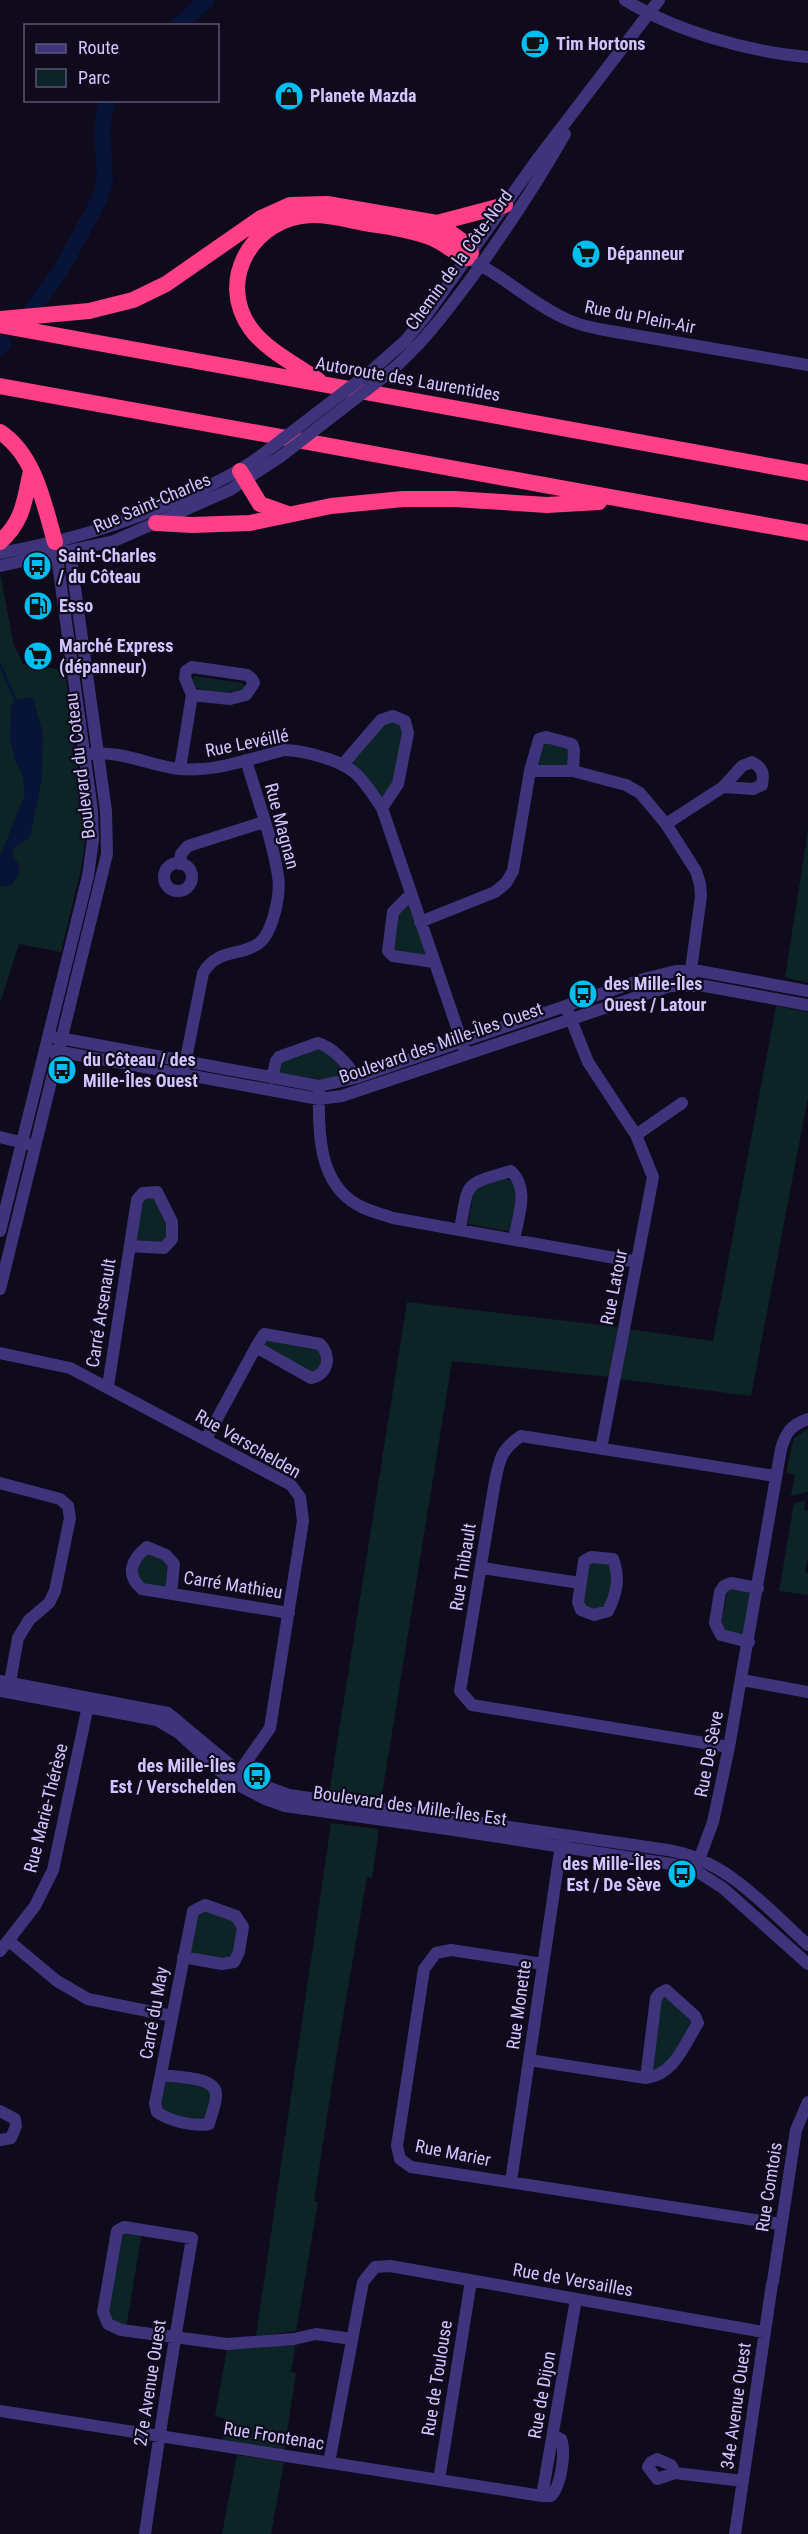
<svg xmlns="http://www.w3.org/2000/svg" width="808" height="2534" font-family="'Roboto Condensed',sans-serif">
<rect width="100%" height="100%" fill="#0f0a1c"/>
<!-- green -->
<path fill="#0d2426" d="M0,573L13,642L23,664L65,670L83,812L85,841L82,865L61,952L19,944L0,1003V886L11,885L18,875L19,864L12,855L13,848L30,837L43,735L33,699L15,760L23,776L25,795L0,857Z
M195,676L242,683L247,688C231,695 207,695 192,685L191,680Z
M382,722H403L396,785L382,804L347,764Z
M540,740L571,744L572,770L531,771Z
M808,830V983L785,977Z
M410,897L432,960L391,950L395,914Z
M776,1006L808,1012V1097L751,1396L619,1379L629,1329L713,1341Z
M317,1049C327,1051 339,1062 343,1071L342,1075L323,1080L279,1073L282,1062L294,1057L296,1059V1056Z
M504,1178L517,1184L512,1232L468,1224L474,1188Z
M155,1194L169,1222L168,1237L161,1243H133L139,1201Z
M407,1302L618,1327L609,1377L452,1361L381,1801L329,1794Z
M268,1339L319,1346L324,1362L315,1374L264,1348L265,1342Z
M808,1429V1492L791,1496L795,1475L786,1473L794,1438Z
M805,1501L804,1510L808,1511V1556L805,1572L808,1573V1595L779,1591L794,1503Z
M146,1553L161,1557L168,1563V1588L145,1585L135,1580L139,1559Z
M613,1559L608,1611L581,1610L584,1561Z
M728,1589L751,1592L743,1635L726,1631L721,1624Z
M331,1823L379,1829L372,1878L367,1877L337,2052L314,2201L318,2202L296,2331L256,2336Z
M205,1905L243,1927L234,1962L183,1957L193,1911Z
M664,1998H669L690,2017L692,2024L666,2068L657,2071L652,2069L660,2001Z
M161,2075L214,2087L209,2124L157,2112Z
M120,2231H142L126,2329L110,2322L106,2312Z
M296,2341L291,2372L296,2373L284,2452L222,2442L226,2419L215,2416L227,2349Z
M237,2455L284,2462L271,2534H222Z"/>
<!-- water -->
<path fill="#071438" d="M28,697L33,699L43,735L42,779L30,837L13,848L12,855L19,864L18,875L11,885L0,887V857L25,795L23,776L15,760L10,740L11,706L15,701Z"/>
<g fill="none" stroke-linecap="round" stroke-linejoin="round">
<!-- stream -->
<path stroke="#071438" stroke-width="3" d="M0,664L17,704"/>
<!-- river -->
<path stroke="#071438" stroke-width="16" d="M177,26L207,0
M33,308L60,272L99,200L105,179L102,130L107,100
M0,347L3,343"/>
<!-- minor -->
<path stroke="#3f347c" stroke-width="12" d="M625,0C676,31 748,52 808,57
M467,258C502,274 529,302 564,318C578,325 594,328 610,331L808,365
M370,372L405,341L425,317L536,161L659,0
M386,375C420,347 444,315 470,280C504,233 536,185 565,134
M0,553C66,541 120,526 182,498C210,486 238,473 263,454
M0,566L114,541L230,490L280,457
M92,754C120,750 151,766 179,769C215,772 250,759 284,750C298,750 309,753 322,757C357,767 362,779 382,808L464,1048
M344,763L381,720L393,716L405,721L408,733L398,784L382,808
M180,769L192,695L185,678L186,671L192,667L247,675L252,679L254,683L246,695L230,699L192,695
M530,771L539,739L546,737L572,744L574,750L573,771
M666,824L723,787L742,766L752,762C763,768 764,773 762,785L753,789L723,787
M164 877a14 14 0 1 1 28 0a14 14 0 1 1-28 0Z
M180,864L181,854L188,846L264,822
M411,894L393,912L388,951L393,956L434,962
M420,922L495,892L506,883L513,871L530,771H573L626,785L640,793L666,824L696,871L700,884L701,896L690,977
M568,1012L588,1062L636,1135L653,1177L601,1449
M49,1036L319,1086L355,1078L647,978L676,971H699L808,991
M45,1049L319,1099L342,1096L670,986H705L808,1005
M184,1069L203,973C218,948 238,957 258,944C273,933 281,894 278,876C272,837 257,798 246,760
M272,1078L276,1061L279,1057L318,1043C332,1047 350,1065 355,1078
M319,1093C318,1133 319,1184 358,1205C368,1211 382,1214 393,1218L637,1262
M636,1135L682,1103
M0,1137L28,1144
M460,1229C469,1180 463,1185 511,1171C530,1189 518,1216 514,1240
M0,1231L88,876L93,840L92,810L55,542
M0,1289L107,854L106,811L71,559L70,552L55,542
M0,1353L70,1368L291,1485L300,1497L303,1521L270,1728L235,1778
M108,1386L137,1200L143,1193L157,1192L172,1222V1239L164,1248L130,1246
M206,1439L256,1347L264,1334L320,1344C332,1356 328,1375 311,1378L256,1347
M0,1483L60,1499L68,1506L70,1518L55,1591L49,1603L29,1620L18,1638L10,1682
M591,1557L613,1559C620,1578 617,1593 608,1611L594,1615L581,1610L578,1602L584,1561Z
M482,1568L580,1583
M171,1593L174,1564L166,1555L147,1547C131,1560 125,1575 142,1589L289,1613
M749,1642L721,1635L715,1623L720,1592L724,1586L731,1583L758,1588
M742,1680L808,1692
M0,1681L168,1713L239,1772L264,1786L289,1795L668,1850C727,1860 766,1907 808,1945
M0,1691L157,1720L179,1733L222,1773L240,1786L265,1799L285,1806L454,1830L690,1867L723,1888L808,1964
M729,1747L472,1705L460,1691L494,1487C499,1462 499,1451 521,1436L775,1476
M697,1865L713,1822L729,1747L781,1449C786,1432 791,1425 808,1419
M9,1941L57,1981L88,1999L172,2016
M0,1951L35,1906L53,1870L89,1701
M543,1964L451,1950L436,1953L424,1969L397,2146L400,2159L411,2167L781,2224
M529,2060L646,2078C674,2075 684,2045 698,2023L695,2016L666,1990L660,1993L656,1998L646,2078
M161,2075C175,2077 218,2076 216,2096C216,2105 211,2115 209,2124C194,2127 169,2121 157,2112L155,2104L193,1911L205,1905L236,1916L243,1927L239,1952L234,1962L222,1964L183,1957
M0,2111L15,2119L16,2126L11,2138L0,2140
M511,2181L562,1838
M773,2281L796,2130L808,2102
M0,2411L542,2496H551C561,2486 566,2452 561,2439L553,2435
M329,2463L363,2282L375,2267L390,2266L764,2332
M675,2473L671,2465L657,2459L651,2462L648,2467L657,2479L675,2473L743,2481
M439,2480L471,2281
M542,2496L576,2299
M145,2534C159,2435 175,2337 192,2238L124,2227L117,2231L103,2312L108,2324L121,2330L227,2344L294,2339L316,2334L352,2339
M735,2534L772,2284"/>
<!-- highway -->
<path stroke="#ff4087" stroke-width="16" d="M437,223L462,241L471,253
M0,319L89,311L133,300L166,284L261,218L290,205L327,204L437,223L505,205
M0,325L808,473
M319,381C297,365 267,351 251,329C215,280 254,217 311,215C329,214 348,220 365,223C387,227 411,229 432,238C444,243 455,253 467,258
M0,386L808,533
M0,432C35,455 44,504 55,542
M240,471L260,504L288,514
M156,523L192,525L250,523L331,506L403,499H455L547,505L599,502
M0,542C24,520 24,501 31,471"/>
<!-- minor-bridge -->
<path stroke="#3f347c" stroke-width="12" d="M263,454L370,372
M280,457L386,375"/>
</g>
<!-- icons -->
<defs>
<g id="cafe-disc" transform="scale(1.5)"><circle r="9.5" fill="#00bef0" stroke="#0f0a1c"/><path d="M-5.5-4.5H6V0H3Q3 3.5 0 3.5H-2.5Q-5.5 3.5-5.5 0ZM3-3.2v2h1.7v-2ZM-6 4.5H4V6H-6Z" fill="#111"/></g>
<g id="shop-disc" transform="scale(1.5)"><circle r="9.5" fill="#00bef0" stroke="#0f0a1c"/><path d="M-5-2.5h2.3a2.7 3.5 0 0 1 5.4 0H5L5.5 6h-11ZM-1.5-2.5h3a1.5 2.3 0 0 0-3 0Z" fill="#111"/></g>
<g id="supermarket-disc" transform="scale(1.5)"><circle r="9.5" fill="#00bef0" stroke="#0f0a1c"/><path d="M-6-5.5h2.5l.6 2H6L4.5 2H-2.5L-4.4-4H-6ZM-1.5 3.2a1.3 1.3 0 1 0 .1 0ZM3 3.2a1.3 1.3 0 1 0 .1 0Z" fill="#111"/></g>
<g id="bus-disc" transform="scale(1.5)"><circle r="9.5" fill="#00bef0" stroke="#0f0a1c"/><path d="M-5-6H5V4H4V6H2V4H-2V6H-4V4H-5ZM-3.5-4V0h7V-4ZM-3.5 1.2v1.5H-2V1.2ZM2 1.2v1.5H3.5V1.2Z" fill="#111"/></g>
<g id="fuel-disc" transform="scale(1.5)"><circle r="9.5" fill="#00bef0" stroke="#0f0a1c"/><path d="M-5.5-6h7V0h2V4h1.3V-2.5L3-4.5l.8-.8L6-3V5H2.5V1h-1V6h-7ZM-4.2-4.7v3.2H.2V-4.7Z" fill="#111"/></g>
</defs>
<g fill-rule="evenodd">
<use href="#cafe-disc" x="535" y="44"/>
<use href="#shop-disc" x="289" y="96"/>
<use href="#supermarket-disc" x="586" y="254"/>
<use href="#bus-disc" x="37" y="566"/>
<use href="#fuel-disc" x="38" y="606"/>
<use href="#supermarket-disc" x="38" y="656"/>
<use href="#bus-disc" x="583" y="994"/>
<use href="#bus-disc" x="62" y="1070"/>
<use href="#bus-disc" x="257" y="1776"/>
<use href="#bus-disc" x="682" y="1874"/>
</g>
<g text-anchor="middle" stroke-width="4.5" stroke-linejoin="round" paint-order="stroke">
<!-- poi labels -->
<g font-size="18" font-weight="bold" fill="#d2c5ff" stroke="#0f0a1c" text-anchor="start">
<text x="556" y="50">Tim Hortons</text>
<text x="310" y="102">Planete Mazda</text>
<text x="607" y="260">Dépanneur</text>
<text x="58" y="562">Saint-Charles<tspan x="58" dy="21">/ du Côteau</tspan></text>
<text x="59" y="612">Esso</text>
<text x="59" y="652">Marché Express<tspan x="59" dy="21">(dépanneur)</tspan></text>
<text x="604" y="990">des Mille-Îles<tspan x="604" dy="21">Ouest / Latour</tspan></text>
<text x="83" y="1066">du Côteau / des<tspan x="83" dy="21">Mille-Îles Ouest</tspan></text>
<text x="236" y="1772" text-anchor="end">des Mille-Îles<tspan x="236" dy="21">Est / Verschelden</tspan></text>
<text x="661" y="1870" text-anchor="end">des Mille-Îles<tspan x="661" dy="21">Est / De Sève</tspan></text>
</g>
<!-- street labels -->
<g font-size="18" fill="#d2c5ff" stroke="#0f0a1c">
<text transform="translate(459 260) rotate(-54)" y="6">Chemin de la Côte-Nord</text>
<text transform="translate(640 317) rotate(11)" y="6">Rue du Plein-Air</text>
<text transform="translate(408 379) rotate(10)" y="6">Autoroute des Laurentides</text>
<text transform="translate(152 503) rotate(-23)" y="6">Rue Saint-Charles</text>
<text transform="translate(247 743) rotate(-11)" y="6">Rue Levéillé</text>
<text transform="translate(80 766) rotate(-97)" y="6">Boulevard du Coteau</text>
<text transform="translate(282 826) rotate(75)" y="6">Rue Magnan</text>
<text transform="translate(441 1043) rotate(-19)" y="6">Boulevard des Mille-Îles Ouest</text>
<text transform="translate(614 1287) rotate(-79)" y="6">Rue Latour</text>
<text transform="translate(101 1313) rotate(-81)" y="6">Carré Arsenault</text>
<text transform="translate(248 1444) rotate(30)" y="6">Rue Verschelden</text>
<text transform="translate(463 1567) rotate(-81)" y="6">Rue Thibault</text>
<text transform="translate(233 1585) rotate(9)" y="6">Carré Mathieu</text>
<text transform="translate(709 1754) rotate(-79)" y="6">Rue De Sève</text>
<text transform="translate(410 1806) rotate(8)" y="6">Boulevard des Mille-Îles Est</text>
<text transform="translate(46 1808) rotate(-76)" y="6">Rue Marie-Thérèse</text>
<text transform="translate(519 2005) rotate(-82)" y="6">Rue Monette</text>
<text transform="translate(154 2013) rotate(-80)" y="6">Carré du May</text>
<text transform="translate(453 2153) rotate(11)" y="6">Rue Marier</text>
<text transform="translate(769 2187) rotate(-81)" y="6">Rue Comtois</text>
<text transform="translate(573 2280) rotate(10)" y="6">Rue de Versailles</text>
<text transform="translate(437 2378) rotate(-81)" y="6">Rue de Toulouse</text>
<text transform="translate(150 2383) rotate(-81)" y="6">27e Avenue Ouest</text>
<text transform="translate(542 2395) rotate(-80)" y="6">Rue de Dijon</text>
<text transform="translate(736 2406) rotate(-82)" y="6">34e Avenue Ouest</text>
<text transform="translate(274 2436) rotate(9)" y="6">Rue Frontenac</text>
</g>
</g>
<!-- legend -->
<rect x="24" y="24" width="195" height="78" fill="#0f0a1c" stroke="#5d5577" stroke-width="1.5"/>
<rect x="36" y="44" width="30" height="9" fill="#3f347c" stroke="#5d5577" stroke-width="1.5"/>
<text x="78" y="54" font-size="18" fill="#d2c5ff">Route</text>
<rect x="36" y="69" width="30" height="18" fill="#0d2426" stroke="#5d5577" stroke-width="1.5"/>
<text x="78" y="84" font-size="18" fill="#d2c5ff">Parc</text>
</svg>
